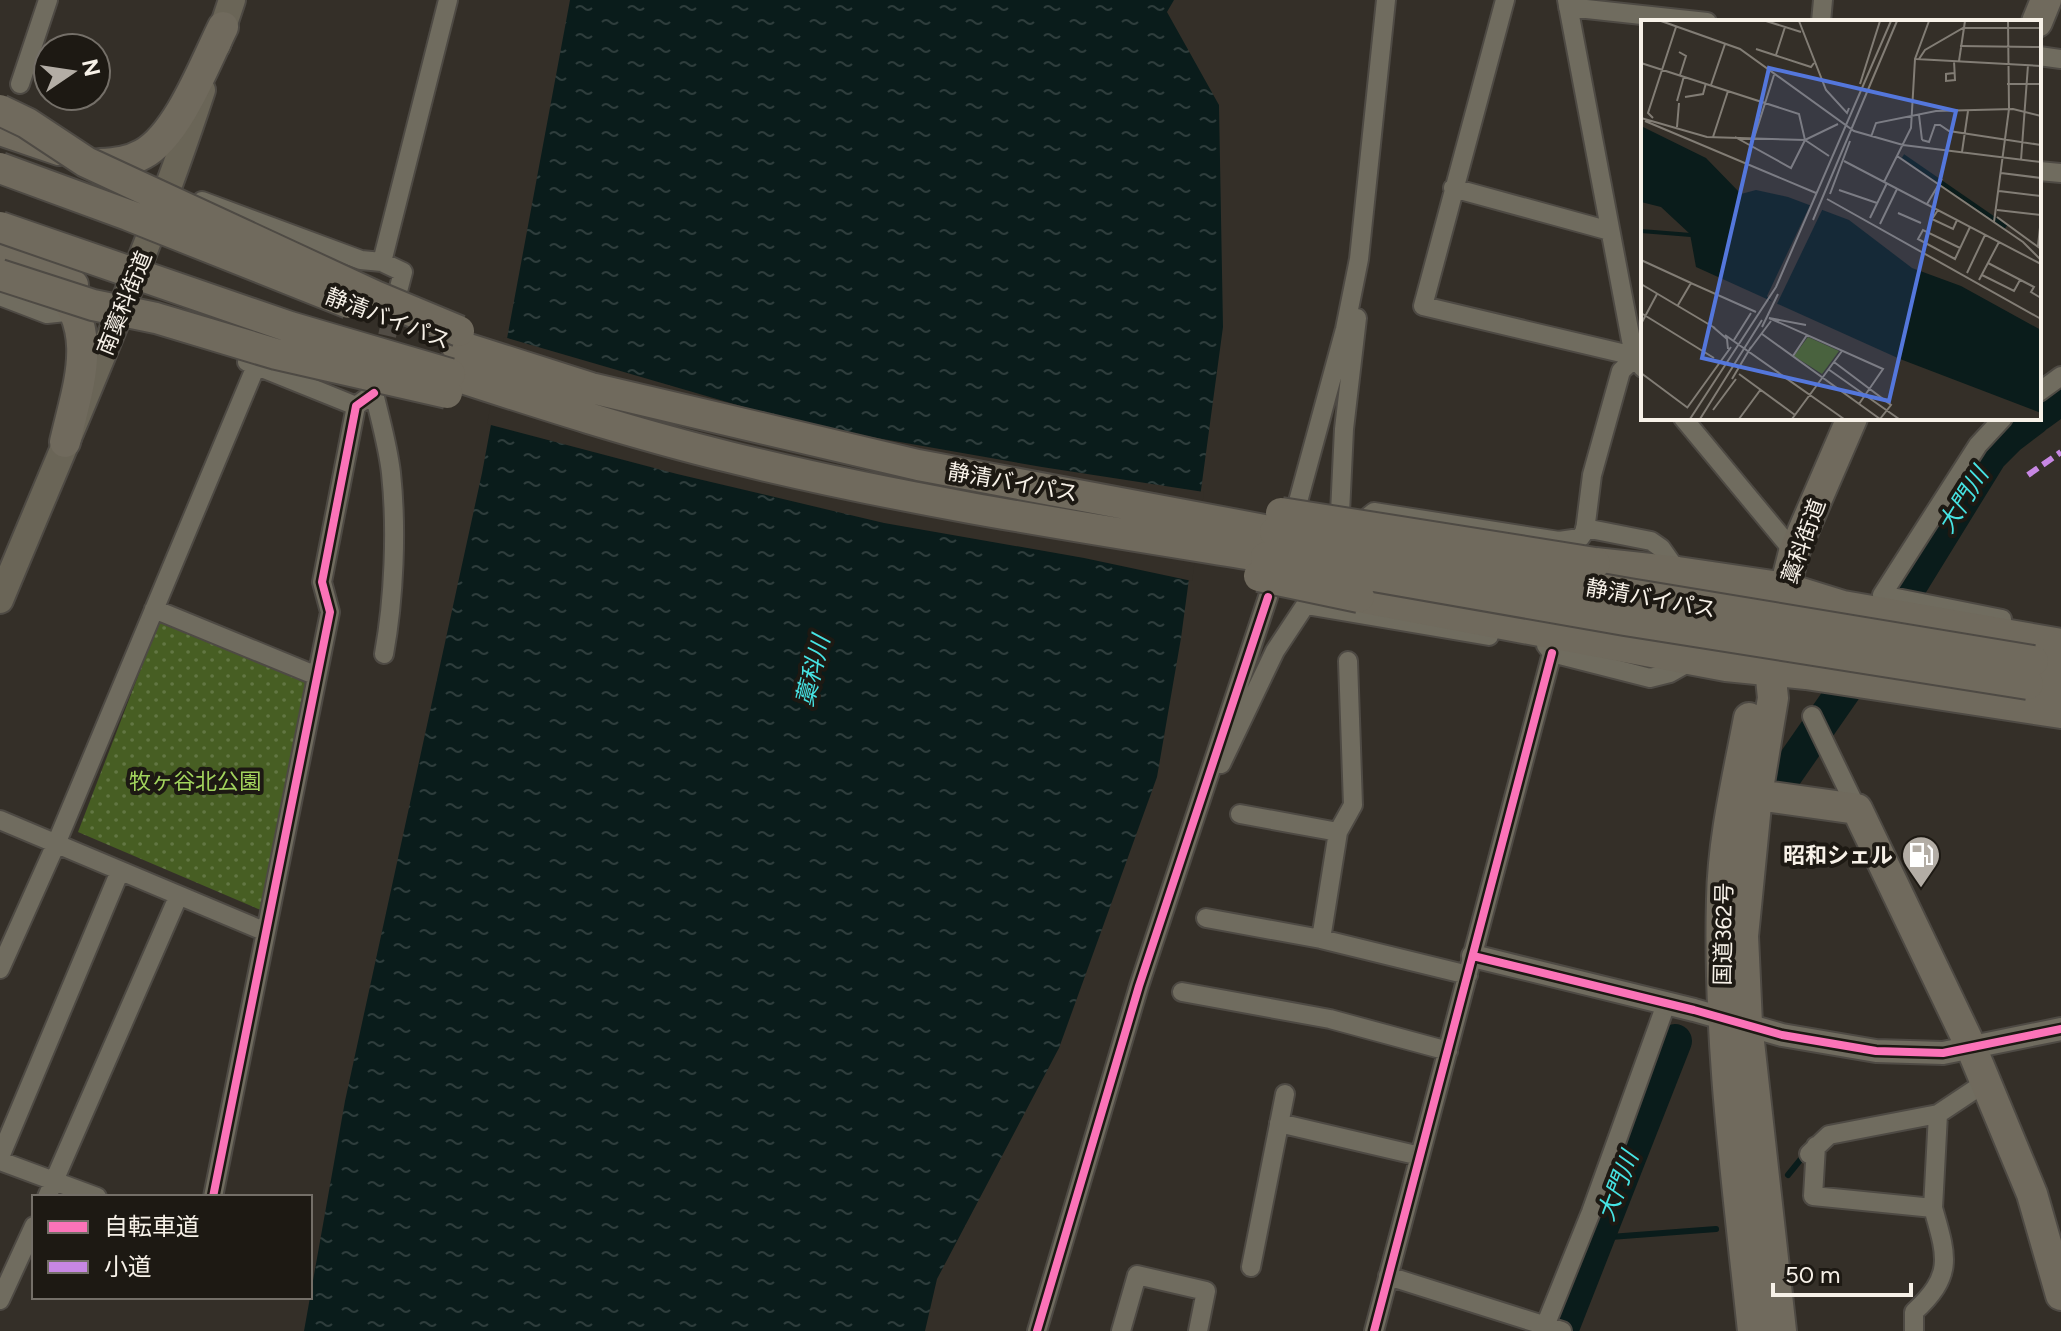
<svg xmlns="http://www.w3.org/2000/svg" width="2061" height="1331" font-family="Figtree,'Noto Sans JP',sans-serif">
<defs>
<pattern id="park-dots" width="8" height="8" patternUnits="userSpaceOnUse" patternTransform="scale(2)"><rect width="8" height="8" fill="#475e23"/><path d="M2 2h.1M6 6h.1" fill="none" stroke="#627643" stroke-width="1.8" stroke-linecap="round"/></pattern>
<pattern id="water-ripples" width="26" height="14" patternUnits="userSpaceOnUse" patternTransform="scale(2)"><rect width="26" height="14" fill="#0a1c1b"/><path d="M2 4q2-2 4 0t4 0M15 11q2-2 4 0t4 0" fill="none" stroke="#2e3d3c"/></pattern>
</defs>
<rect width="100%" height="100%" fill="#342f28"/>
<!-- park -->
<path fill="url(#park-dots)" d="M160,619L308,683L263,911L78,832Z"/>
<!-- water -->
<path fill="url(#water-ripples)" d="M570,0H1174L1167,12L1219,105L1223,327L1181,638L1157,777L1059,1048L937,1279L925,1331H304L345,1101L482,473Z"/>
<!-- pier -->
<path fill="#342f28" d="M504,337L809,426L1042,467L1204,492L1192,581L1084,558L884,523L677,474L487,424Z"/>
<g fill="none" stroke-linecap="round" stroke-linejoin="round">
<!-- stream -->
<path stroke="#0a1c1b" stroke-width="6" d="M1788,1175L1801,1159
M1597,1238L1716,1229"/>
<!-- river -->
<path stroke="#0a1c1b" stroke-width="34" d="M2039,414L2061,398
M1905,594L1990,456L2009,437L2034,418
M1786,774L1845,689
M1561,1331L1675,1041"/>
<!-- minor-tunnel -->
<path stroke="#514c45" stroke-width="18" stroke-dasharray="18 9" stroke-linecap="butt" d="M381,362L396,297"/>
<!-- minor casing -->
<g stroke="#4e4a44" stroke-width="22">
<path id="minor" d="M1505,0L1423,306L1634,356
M1567,0L1634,356L1643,368
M1568,7L1707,22
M1821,22L1823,0
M2039,56L2061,59
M20,84L48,0
M2039,171L2061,173
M1453,188L1610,231
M202,201L361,260L382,262L403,272L397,295
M382,262L448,0
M0,296L47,314L75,311
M247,362L356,406
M2039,392L2061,376
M1683,418L1794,552
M1340,513L1344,429L1357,318
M1293,520L1345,329L1359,259L1386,0
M1585,528L1651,541L1661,548L1678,572
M1364,534L1369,516L1374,512L1559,541L1580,538L1585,531L1592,475L1621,371L1640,353
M1306,605L1489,636
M154,609L317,676
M2002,619L1882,595L1978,445L2003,418
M1546,645L1552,653L1650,678L1670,673L1693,660
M1812,716L1857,809
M1221,764L1275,651L1310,598
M1240,814L1338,832
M0,820L266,932
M1206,918L1321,939L1468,975
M1321,939L1338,832L1353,805L1348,661
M0,969L56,844L256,366
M1182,992L1330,1019L1448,1051
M1279,1123L1420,1156
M1816,1146L1813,1196L1933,1208C1947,1257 1954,1275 1914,1312V1331
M1809,1154L1829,1135L1938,1114L1986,1082
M0,1157L120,871
M0,1161L97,1197
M47,1197L178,897
M213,1197L330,612L322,582L356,406L374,393C380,419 388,446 391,473C397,529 394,599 384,654
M1933,1208L1938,1114
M1251,1267L1285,1094
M1388,1276L1562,1331
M0,1300L34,1226
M1037,1331L1139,986L1268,597
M1121,1331L1137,1275L1206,1291L1198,1331
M1374,1331L1552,653
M1543,1331L1591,1212L1666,1004"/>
</g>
<!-- tertiary casing -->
<g stroke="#4e4a44" stroke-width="26">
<path id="tertiary" d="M1473,956L1694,1010L1782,1035L1876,1051L1943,1053L2061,1029"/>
</g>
<!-- secondary casing -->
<g stroke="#4e4a44" stroke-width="30">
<path id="secondary" d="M217,45L232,0
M0,600C70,431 145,264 202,90"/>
</g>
<!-- trunk casing -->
<g stroke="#4e4a44" stroke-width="34">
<path id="trunk" d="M2037,22L2046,0
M0,130L59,150
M100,164C115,163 129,162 143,154C178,135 205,63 223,27
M0,256L73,285
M54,282C101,330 78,385 65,442
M456,345L591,388L918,465L1275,532
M450,374C542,404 635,434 729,457C906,501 1086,528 1266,557
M1595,563L1678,572L1785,588L1843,606L2061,644
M1359,597L1726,666L1806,674L2061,713
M2033,661L2061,665
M2028,684L2061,690
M1749,718C1738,777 1723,838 1722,899C1718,1043 1738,1187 1753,1331
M1757,795L1857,809L1971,1047L2032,1194L2061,1295
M1781,1331L1747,1024L1743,936L1757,795L1773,698L1770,669L1785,588L1794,552L1852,418"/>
</g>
<!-- minor -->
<use href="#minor" stroke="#706c5f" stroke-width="18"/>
<!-- tertiary -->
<use href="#tertiary" stroke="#706c5f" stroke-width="22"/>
<!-- secondary -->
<use href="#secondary" stroke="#6a6557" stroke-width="26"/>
<!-- trunk -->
<use href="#trunk" stroke="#706a5d" stroke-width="30"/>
<!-- trunk-bridge casing -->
<g stroke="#4e4a44" stroke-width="34" stroke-linecap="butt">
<path id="trunk-bridge" d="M0,110L27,123L86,162L375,296L459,331
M0,168L128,215L349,303
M0,227L290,327L450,374
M0,275L93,305L156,318L276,354L447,393
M1281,513L1595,563
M1275,532L1629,594L2033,661
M1266,557L1625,620L2028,684
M1259,576L1359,597"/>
</g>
<!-- trunk-bridge -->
<use href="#trunk-bridge" stroke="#706a5d" stroke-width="30"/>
<!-- quiet -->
<path stroke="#c787e3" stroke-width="6" stroke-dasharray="12 6" stroke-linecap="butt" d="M2028,475L2061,452"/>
<!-- cycleway casing -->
<g stroke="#1d1913" stroke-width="13">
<path id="cycleway" d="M1473,956L1694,1010L1782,1035L1876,1051L1943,1053L2061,1029
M213,1197L330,612L322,582L356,406L374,393
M1037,1331L1139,986L1268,597
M1374,1331L1552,653"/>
</g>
<!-- cycleway -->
<use href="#cycleway" stroke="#fb73b8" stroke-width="8"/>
</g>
<!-- icons -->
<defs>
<g id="fuel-pin" transform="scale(2)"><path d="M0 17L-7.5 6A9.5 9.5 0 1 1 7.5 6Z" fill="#b3ada5" stroke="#1d1913"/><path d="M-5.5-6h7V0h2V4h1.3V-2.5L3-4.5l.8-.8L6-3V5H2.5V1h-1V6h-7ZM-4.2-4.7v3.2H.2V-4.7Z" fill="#fff"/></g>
</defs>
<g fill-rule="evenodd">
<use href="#fuel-pin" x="1921" y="855"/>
</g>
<g text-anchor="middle" stroke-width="8" stroke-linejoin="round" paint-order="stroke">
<!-- street labels -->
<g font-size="22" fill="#f7f1e8" stroke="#1d1913">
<text transform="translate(124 303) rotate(-68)" y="8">南藁科街道</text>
<text transform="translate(388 318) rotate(21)" y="8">静清バイパス</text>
<text transform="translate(1013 482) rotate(10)" y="8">静清バイパス</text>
<text transform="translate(1803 541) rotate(-70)" y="8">藁科街道</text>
<text transform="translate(1651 598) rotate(10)" y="8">静清バイパス</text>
<text transform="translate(1723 934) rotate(-89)" y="8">国道362号</text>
</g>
<!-- park labels -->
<g font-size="22" fill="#a2d45d" stroke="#1d1913">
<text x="195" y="789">牧ヶ谷北公園</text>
</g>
<!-- poi labels -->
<g font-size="22" font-weight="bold" fill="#f7f1e8" stroke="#1d1913" text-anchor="end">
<text x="1893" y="863">昭和シェル</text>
</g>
<!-- water labels -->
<g font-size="24" font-style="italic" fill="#46e3e3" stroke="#1d1913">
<text transform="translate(1963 500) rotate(-58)" y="8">大門川</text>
<text transform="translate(813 671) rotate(-76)" y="8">藁科川</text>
<text transform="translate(1618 1186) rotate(-69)" y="8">大門川</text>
</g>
</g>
<!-- overview -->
<g transform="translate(1641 20)">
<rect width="400" height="400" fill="#342f28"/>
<path d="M167,317L198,331L181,354L153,336Z" fill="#475e23"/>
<path d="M0,106L65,138L100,174L115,170L147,177L208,200L271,248L320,266L400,310V393L259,339L55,247L49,214L20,187L0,182Z" fill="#0a1c1b"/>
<path d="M171,181L183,186L135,286L126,276Z" fill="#342f28"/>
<path fill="none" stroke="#0a1c1b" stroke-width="4" d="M262,136L365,207M0,211L50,215"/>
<path fill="none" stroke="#827d75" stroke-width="2" d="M20,1L99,29L213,111L262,125L400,142M125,1L160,12M158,1L185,70L206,93L208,88M319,26L400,27M115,29L170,47L173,43M38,32L45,36L39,55M135,35L144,7M275,39L400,46M278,39L284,30L322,8H400M313,41L314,60L305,61V54L313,53M318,41L324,1M0,43L158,94L164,120L150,148L94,117M219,64L239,1M366,64H400M70,65L84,24M44,77L62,74L65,63M36,81L43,56M278,95L281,120M0,98L66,117L164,120L197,104M12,98L7,93L35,7M4,101L175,173M36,107L38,83M72,117L87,71M230,117L235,103L295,91L372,89L400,96M113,118L133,55M164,120L188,136M281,120L288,122L294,105H299L308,111L400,125M321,132L327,91M256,136L382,222L400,240M380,140L387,45M203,141L400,244M360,153L400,158M243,162L270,108L274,39L288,1M198,170L236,183M358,171L400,176M189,174L209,121M186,179L400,299M286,184L301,159M297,190L291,199L312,209L316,200M356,190L400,195M257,193L280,203M356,197L400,229M229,198L246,163M172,200L256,1M353,202L368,89L367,1M239,204L256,169M397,226L400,198M319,228L282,210L277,219L314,239L329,207M0,240L50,263M347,243L393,267L390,272L400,278M326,253L344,215M341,255L373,271L379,260M338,260L358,222M0,264L74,308M37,285L50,263L115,292M0,293L73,338M128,298L242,349L218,384M128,298L165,305M0,304L16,274M72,307L86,319L87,329M121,307L137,274M121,314L239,399M84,315L203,399M93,320L110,293M109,329L130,301M152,336L166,315M193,342L250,385L239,399M187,349L258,399M0,353L47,388M98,354L154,395M91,359L110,327M46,388L90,327M72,390L95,359M49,399L135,267L250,1M59,399L121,300M98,399L120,369M151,399L201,331"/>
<path fill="#5477dc" fill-opacity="0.15" stroke="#5477dc" stroke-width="4" d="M128,48L315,91L248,381L61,338Z"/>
<rect width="400" height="400" fill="none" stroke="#f7f1e8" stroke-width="4"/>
</g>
<!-- legend -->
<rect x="32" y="1195" width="280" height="104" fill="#1d1913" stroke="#746f68" stroke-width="2"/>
<rect x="48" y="1221" width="40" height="12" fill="#fb73b8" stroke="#746f68" stroke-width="2"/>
<text x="104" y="1235" font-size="24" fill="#f7f1e8">自転車道</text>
<rect x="48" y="1261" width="40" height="12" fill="#c787e3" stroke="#746f68" stroke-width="2"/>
<text x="104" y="1275" font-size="24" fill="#f7f1e8">小道</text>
<!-- north arrow -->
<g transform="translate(72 72) rotate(77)"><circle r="38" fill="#1d1913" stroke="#746f68" stroke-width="2"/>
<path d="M0-6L14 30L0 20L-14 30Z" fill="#b3ada5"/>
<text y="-12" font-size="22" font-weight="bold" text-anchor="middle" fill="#f7f1e8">N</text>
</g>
<!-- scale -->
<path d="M1773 1283v12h138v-12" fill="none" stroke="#f7f1e8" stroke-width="4"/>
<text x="1785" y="1283" font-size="24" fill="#f7f1e8" stroke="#1d1913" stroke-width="6" paint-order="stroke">50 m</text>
</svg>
